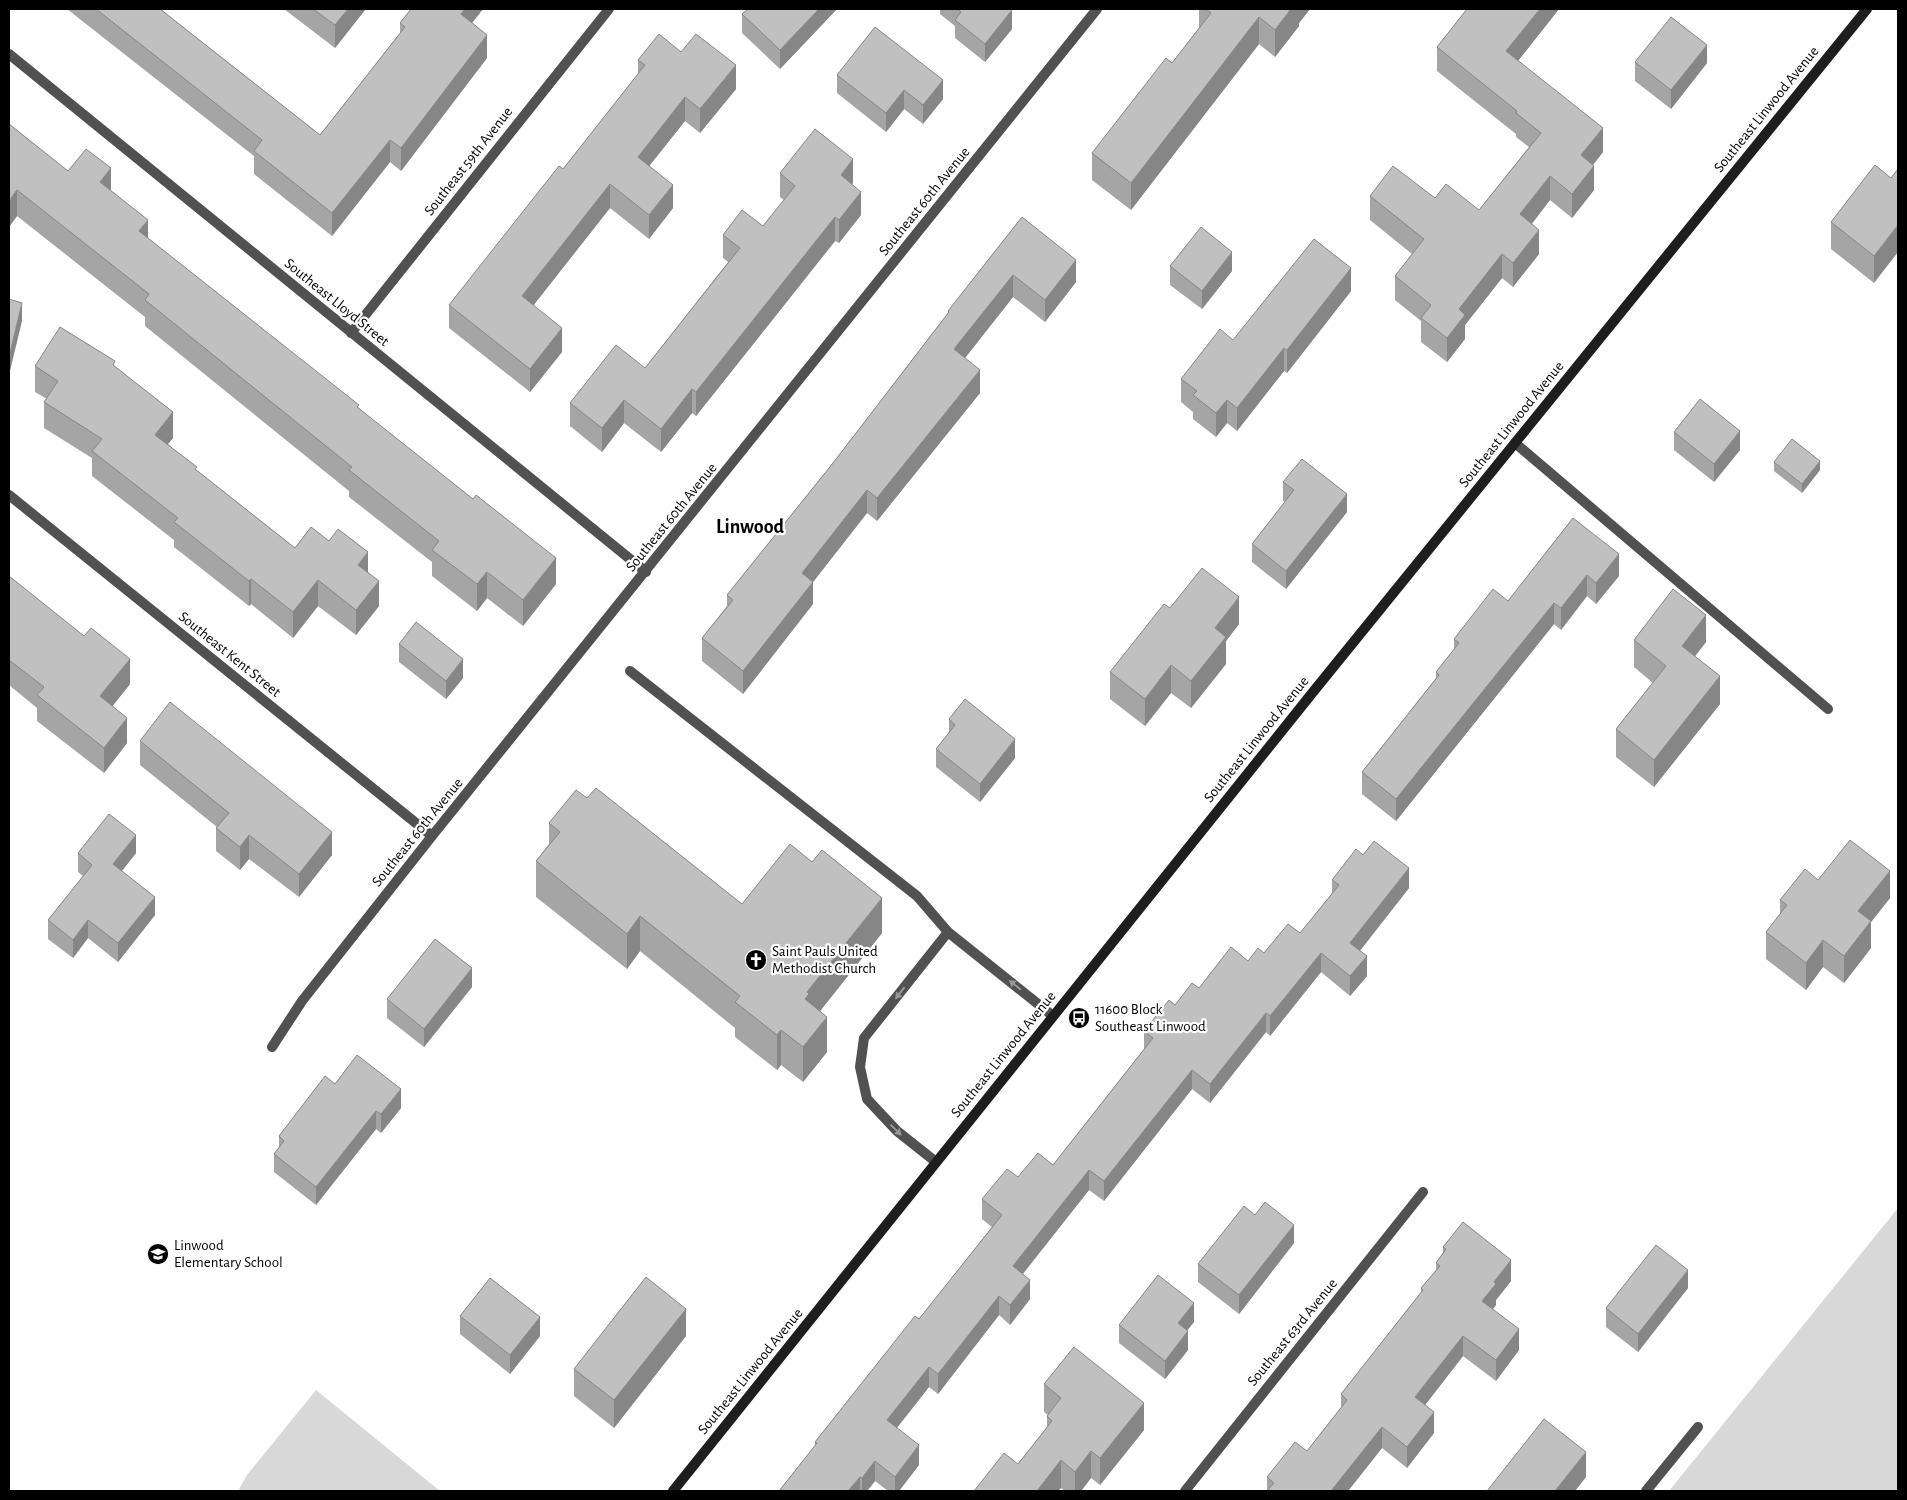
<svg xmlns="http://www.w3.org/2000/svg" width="1907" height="1500" font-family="'Alegreya Sans',sans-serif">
<rect width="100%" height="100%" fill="#fff"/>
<!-- green -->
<path fill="#d8d8d8" d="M1898,1208V1491H1669Z
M316,1390L440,1491H238L247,1475Z"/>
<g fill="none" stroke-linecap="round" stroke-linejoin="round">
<!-- service -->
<path stroke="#515151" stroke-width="10" d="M1515,443L1828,709
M630,671L917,896L948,932
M936,1162L897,1131L867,1099L860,1067L864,1038L948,932L1053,1016"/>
<!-- minor -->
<path stroke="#515151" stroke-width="10" d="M9,54L646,572
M351,333L609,9
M9,495L432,836
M272,1047L302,1001L432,836L1097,9
M1185,1491L1423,1192
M1646,1491L1698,1427"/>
<!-- secondary -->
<path stroke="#1e1e1e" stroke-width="10" d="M673,1491L1313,692L1867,9"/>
</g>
<!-- wall -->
<path fill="#a5a5a5" d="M67,9H160L320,135L400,33V23L411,9H483L472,23L487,58L401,171L390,162L332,236L254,174V156Z
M284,9H365V10L335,48Z
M748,9H837L780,69L742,33V14Z
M940,9H1010L1012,29L985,62L955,38V26L940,14Z
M1199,9H1310L1299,23V26L1275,57L1259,44L1131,210L1092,180V153L1172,63L1199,28Z
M1559,9L1518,61L1603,152L1593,165L1594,190L1572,218L1550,200L1532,224L1539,254L1513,287L1502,278L1465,325V339L1447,362L1421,342V321L1395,300V276L1412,254L1370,220V196L1435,198L1479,210L1529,147L1516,137V134L1437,71V47Z
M681,52L736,89L700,133L685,121L649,166L673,208L649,239L610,208L533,305L562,352L530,392L449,328V305L563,169L638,74V60Z
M1635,62L1707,63L1671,109L1635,81Z
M837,75L943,99L923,124L904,109L886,132L837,93Z
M9,124L68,171L111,191L148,238L359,408L556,584L523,626L487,598L477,611L432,576V562L349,497V491L145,326V317L17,216L9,227Z
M780,173L853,183L852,184L861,215L839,243L835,241L696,416L692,413L661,452L624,423L602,452L570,426V403L645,368L728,262L723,258V235L763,226L784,200L780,197Z
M1891,178L1874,283L1831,249V222Z
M1022,217L1076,282L1045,322L1013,297L965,358L980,393L877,521L867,513L813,582V604L743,694L702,661V638L727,606V595L833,463L948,313V311Z
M1170,266L1232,271L1202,309L1170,285Z
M1351,291L1287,373L1284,371L1237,431L1227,423L1216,437L1193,419V412L1181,402V379L1233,340Z
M35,366L115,367L173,438L168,444L197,471L295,548L368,572L379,606L356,635L318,606L293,638L251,604L249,606L174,547V540L92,476V458L44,428V402L47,399L35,392Z
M1674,432L1740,450L1714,482L1674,450Z
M1774,462L1820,470L1802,493L1774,471Z
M1283,482L1347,512L1286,589L1252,562V544L1285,502L1283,501Z
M1573,518L1619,576L1596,604L1587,596L1561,630L1554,624L1396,821L1362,794V772L1436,678V672L1454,650V639L1508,601Z
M9,576L130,684L112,706L127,743L104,773L37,721V708L9,685Z
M1170,608L1239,624L1226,641V664L1191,708L1171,693L1145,726L1110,699V672Z
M1634,640L1706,642L1695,656L1720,704L1654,787L1616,757V729L1653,683L1634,667Z
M399,644L463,678L446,699L399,662Z
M949,719L1015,758L980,802L936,767V749L949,733Z
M140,741L332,855L299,897L249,859L240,870L216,851V828L217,827L140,765Z
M587,798L742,904L882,933L820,1011L827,1052L803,1082L781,1065L777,1070L735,1037V1028L640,951L627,969L536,897V861L549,844V823Z
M78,853H136L122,871L155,915L118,962L88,938L73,958L48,939V920L83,876L78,872Z
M1332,880L1409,888L1360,951L1367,976L1350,996L1321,972L1270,1036L1266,1032L1210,1103L1192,1089L1104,1201L1089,1190L1023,1274L1030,1299L1010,1325L999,1315L938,1394L929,1387L897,1428L919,1465L899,1491H888L875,1481L867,1491H779L815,1446V1442L919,1319L992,1227L982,1219V1199L1018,1177L1053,1165L1144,1049V1031L1175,1005L1199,988L1300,933L1332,894Z
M1818,880L1890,898L1871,922V948L1844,983L1823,967L1806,990L1766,959V932L1780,914V900Z
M472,987L424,1047L387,1018V999Z
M335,1084L401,1108L381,1133L376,1129L316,1205L274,1172V1154L279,1148V1136Z
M1255,1215L1294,1243L1239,1314L1198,1282V1264Z
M1443,1247L1511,1281L1496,1300V1305L1493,1309L1519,1350L1496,1381L1463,1356L1425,1405L1434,1433L1407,1468L1382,1448L1348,1491H1267V1477L1307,1451L1341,1408V1394L1421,1292V1288L1436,1270V1263L1443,1253Z
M1688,1288L1638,1352L1606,1327V1308Z
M460,1316L540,1336L510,1374L460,1334Z
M1194,1322L1187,1330L1188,1350L1165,1379L1119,1343V1325Z
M686,1336L614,1428L574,1396V1369Z
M1044,1384L1144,1430L1100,1485L1091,1478L1081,1491H1065L1061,1488L974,1491L1018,1464L1047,1427V1416L1048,1415L1044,1412Z"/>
<!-- shaded-wall -->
<path fill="#868686" d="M348,9H365V10L335,48V25Z
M465,9H483L461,37V14Z
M819,9H837L780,69V50Z
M1291,9H1310L1299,23V26L1275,57V30Z
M1540,9H1559L1506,76V51Z
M1012,10V29L985,62V44Z
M1259,17V44L1131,210V183Z
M487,35V58L401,171V148Z
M1707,45V63L1671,109V90Z
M736,65V89L700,133V109Z
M943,80V99L923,124V105Z
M904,90V109L886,132V113Z
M685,97V121L638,180V157Z
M1603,128V152L1581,180V155Z
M390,140V162L332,236V213Z
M853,159V183L841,198V175Z
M1594,166V190L1572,218V194Z
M111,168V194L100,182Z
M1550,176V200L1520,238V214Z
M610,184V208L522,320V296Z
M673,185V208L649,239V215Z
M17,190V216L9,227V201Z
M861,192V215L839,243V220Z
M835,217V241L696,416V392Z
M148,220V246L139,231Z
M1898,225V252L1874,283V256Z
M1539,230V254L1513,287V263Z
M1232,252V271L1202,309V291Z
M1502,254V278L1465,325V339L1447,362V338L1459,309Z
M1076,260V282L1045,322V300Z
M1351,268V291L1287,373V350Z
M1013,275V297L954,372V349Z
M22,303V321L9,375V357Z
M562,328V352L530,392V369Z
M1284,348V371L1237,431V408Z
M980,370V393L877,521V498Z
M692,389V413L661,452V429Z
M624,400V423L602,452V428Z
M1227,400V423L1216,437V413Z
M173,412V438L155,460V435Z
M1740,431V450L1714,482V464Z
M1820,461V470L1802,493V484Z
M867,490V513L813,582V604L743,694V671L802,573Z
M1347,494V512L1286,589V571Z
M368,552V578L358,565Z
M1619,554V576L1596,604V583Z
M556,558V584L523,626V600Z
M487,572V598L477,611V584Z
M1587,575V596L1561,630V608Z
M251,579V604L249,606V581Z
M318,580V606L293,638V612Z
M379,581V606L356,635V610Z
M1239,597V624L1226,641V664L1191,708V681L1215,628Z
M1554,603V624L1396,821V799Z
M1706,615V642L1682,673V646Z
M130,659V684L100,722V696Z
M463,659V678L446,699V681Z
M1171,665V693L1145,726V699Z
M1720,676V704L1654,787V760Z
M127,718V743L104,773V748Z
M1015,739V758L980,802V784Z
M332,832V855L299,897V874Z
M136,835V853L113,882V864Z
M249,835V859L240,870V847Z
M1409,868V888L1350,963V943Z
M1890,871V898L1871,922V948L1844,983V956L1858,911Z
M155,897V915L118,962V943Z
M882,898V933L809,1025L805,999L807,992Z
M640,916V951L627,969V934Z
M88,920V938L73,958V940Z
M1823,940V967L1806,990V963Z
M1321,953V972L1270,1036V1016Z
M1367,956V976L1350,996V976Z
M472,968V987L424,1047V1029Z
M1266,1013V1032L1210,1103V1084Z
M827,1017V1052L803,1082V1047Z
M781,1030V1065L777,1070V1035Z
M1192,1070V1089L1104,1201V1181Z
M401,1089V1108L381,1133V1114Z
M376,1111V1129L316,1205V1187Z
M1089,1170V1190L1013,1286V1266Z
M1294,1225V1243L1239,1314V1295Z
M1511,1260V1281L1496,1300V1305L1482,1322V1301L1494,1282Z
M1688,1270V1288L1638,1352V1334Z
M1030,1280V1299L1010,1325V1305Z
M999,1296V1315L938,1394V1374Z
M1194,1303V1322L1178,1342V1323Z
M686,1309V1336L614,1428V1400Z
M540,1317V1336L510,1374V1355Z
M1519,1329V1350L1496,1381V1360Z
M1188,1331V1350L1165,1379V1361Z
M1463,1336V1356L1415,1418V1397Z
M929,1367V1387L887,1440V1420Z
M1144,1403V1430L1100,1485V1458Z
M1434,1412V1433L1407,1468V1447Z
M1382,1427V1448L1348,1491H1331Z
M919,1445V1465L899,1491H895V1477Z
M1091,1451V1478L1081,1491H1075V1472Z
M1586,1452V1477L1575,1491H1555Z
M1061,1460V1488L1058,1491H1037Z
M875,1461V1481L867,1491H862V1478Z
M860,1477V1491H848Z"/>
<!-- building -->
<path fill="#c0c0c0" stroke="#868686" d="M96,9H160L320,135L405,27L400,23L411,9H465L461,14L487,35L401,148L390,140L332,213L254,151L262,140Z
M313,9H348L335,25Z
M748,9H819L780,50L742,14Z
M957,9H1010L1012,10L985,44L955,20L961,12Z
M1206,9H1291L1275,30L1259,17L1131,183L1092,153L1166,58L1172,63L1211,13Z
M1467,9H1540L1506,51L1603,128L1581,155L1594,166L1572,194L1550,176L1520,214L1539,230L1513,263L1502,254L1459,309L1465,315L1447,338L1421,318L1431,305L1395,276L1424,239L1370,196L1393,166L1435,198L1446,184L1479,210L1541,133L1516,113L1517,111L1437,47Z
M1671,17L1707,45L1671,90L1635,62Z
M875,27L943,80L923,105L904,90L886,113L837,75Z
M659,34L681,52L696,34L736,65L700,109L685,97L638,157L673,185L649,215L610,184L522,296L562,328L530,369L449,305L559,166L563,169L645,65L638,60Z
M9,124L68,171L86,149L111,168L100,182L148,220L139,231L359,405L357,407L473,499L476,495L556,558L523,600L487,572L477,584L432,550L439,541L349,470L352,467L145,300L149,294L17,190L9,201Z
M815,129L853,159L841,175L861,192L839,220L835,217L696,392L692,389L661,429L624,400L602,428L570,403L616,345L645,368L740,248L723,235L742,210L763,226L795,186L780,173Z
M1875,165L1891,178L1898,169V225L1874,256L1831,222Z
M1022,217L1076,260L1045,300L1013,275L954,349L980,370L877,498L867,490L802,573L813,582L743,671L702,638L733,600L727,595L833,463L949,312L948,311Z
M1201,227L1232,252L1202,291L1170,266Z
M1314,239L1351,268L1287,350L1284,348L1237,408L1227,400L1216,413L1193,395L1197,391L1181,379L1220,329L1233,340Z
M9,299L22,303L9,357Z
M60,327L115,361L113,365L173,412L155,435L197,467L195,469L295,548L311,527L329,541L338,529L368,552L358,565L379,581L356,610L318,580L293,612L251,579L249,581L174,522L178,518L92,451L102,439L44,402L58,381L35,366Z
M1700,399L1740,431L1714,464L1674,432Z
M1792,439L1820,461L1802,484L1774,462Z
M1302,459L1347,494L1286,571L1252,544L1294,490L1283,482Z
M1573,518L1619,554L1596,583L1587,575L1561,608L1554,603L1396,799L1362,772L1439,675L1436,672L1459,643L1454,639L1493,589L1508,601Z
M1202,568L1239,597L1215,628L1226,637L1191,681L1171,665L1145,699L1110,672L1164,604L1170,608Z
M9,576L84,636L91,628L130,659L100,696L127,718L104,748L37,695L44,687L9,660Z
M1673,589L1706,615L1682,646L1720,676L1654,760L1616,729L1666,666L1634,640Z
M416,622L463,659L446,681L399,644Z
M965,699L1015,739L980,784L936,749L955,725L949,719Z
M170,702L332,832L299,874L249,835L240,847L216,828L229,813L140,741Z
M596,788L742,904L790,844L812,862L822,850L882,898L807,992L809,994L805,999L827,1017L803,1047L781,1030L777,1035L735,1002L740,996L640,916L627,934L536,861L560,832L549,823L576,790L587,798Z
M109,814L136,835L113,864L155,897L118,943L88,920L73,940L48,920L92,865L78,853Z
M1850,840L1890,871L1858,911L1871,921L1844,956L1823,940L1806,963L1766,932L1787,905L1780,900L1805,869L1818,880Z
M1374,841L1409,868L1350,943L1367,956L1350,976L1321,953L1270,1016L1266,1013L1210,1084L1192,1070L1104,1181L1089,1170L1013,1266L1030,1280L1010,1305L999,1296L938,1374L929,1367L887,1420L919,1445L895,1477L875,1461L862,1478L860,1477L848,1491H779L817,1443L815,1442L915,1316L919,1319L1002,1215L982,1199L1007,1169L1018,1177L1038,1153L1053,1165L1153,1038L1144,1031L1169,1000L1175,1005L1192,983L1199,988L1231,947L1248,961L1258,948L1264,953L1288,924L1300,933L1339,885L1332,880L1356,849L1363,855Z
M435,939L472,968L424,1029L387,999Z
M357,1055L401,1089L381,1114L376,1111L316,1187L274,1154L284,1141L279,1136L325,1076L335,1084Z
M1265,1202L1294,1225L1239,1295L1198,1264L1244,1206L1255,1215Z
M1463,1222L1511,1260L1494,1282L1496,1284L1482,1301L1519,1329L1496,1360L1463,1336L1415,1397L1434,1412L1407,1447L1382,1427L1331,1491H1267L1274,1483L1267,1477L1295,1442L1307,1451L1347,1400L1341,1394L1423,1290L1421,1288L1440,1266L1436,1263L1446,1249L1443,1247Z
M1656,1245L1688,1270L1638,1334L1606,1308Z
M1158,1275L1194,1303L1178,1323L1188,1331L1165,1361L1119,1325Z
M646,1277L686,1309L614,1400L574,1369Z
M490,1278L540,1317L510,1355L460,1316Z
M1074,1347L1144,1403L1100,1458L1091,1451L1075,1472L1061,1460L1037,1491H974L1004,1453L1018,1464L1052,1421L1047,1416L1061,1398L1044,1384Z
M1544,1419L1586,1452L1555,1491H1487Z"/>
<!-- one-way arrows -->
<defs><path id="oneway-solid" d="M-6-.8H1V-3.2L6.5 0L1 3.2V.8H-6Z" transform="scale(1.25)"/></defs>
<g fill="#979797">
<use href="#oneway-solid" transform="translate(1015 985) rotate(-141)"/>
<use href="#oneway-solid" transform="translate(900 993) rotate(128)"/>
<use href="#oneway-solid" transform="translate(896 1130) rotate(44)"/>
</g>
<!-- icons -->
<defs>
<g id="church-disc" transform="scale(1.125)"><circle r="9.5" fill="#000" stroke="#fff"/><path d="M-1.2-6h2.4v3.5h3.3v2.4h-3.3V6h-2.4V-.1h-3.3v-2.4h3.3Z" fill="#fff"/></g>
<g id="bus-disc" transform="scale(1.125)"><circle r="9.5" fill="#000" stroke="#fff"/><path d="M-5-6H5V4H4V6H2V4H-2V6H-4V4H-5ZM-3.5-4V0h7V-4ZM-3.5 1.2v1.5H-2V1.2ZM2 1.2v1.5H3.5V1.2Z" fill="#fff"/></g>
<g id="school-disc" transform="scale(1.125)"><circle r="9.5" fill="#000" stroke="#fff"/><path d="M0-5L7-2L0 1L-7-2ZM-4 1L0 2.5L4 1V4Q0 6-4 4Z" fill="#fff"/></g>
</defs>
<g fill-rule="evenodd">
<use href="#church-disc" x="756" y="960"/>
<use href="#bus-disc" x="1079" y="1018"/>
<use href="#school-disc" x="158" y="1254"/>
</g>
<g text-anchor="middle" stroke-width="4.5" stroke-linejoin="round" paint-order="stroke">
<!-- street labels -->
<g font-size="15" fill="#000" stroke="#fff">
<text transform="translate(1766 109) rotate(-51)" y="5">Southeast Linwood Avenue</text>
<text transform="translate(468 161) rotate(-52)" y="5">Southeast 59th Avenue</text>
<text transform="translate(924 201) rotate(-51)" y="5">Southeast 60th Avenue</text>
<text transform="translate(337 302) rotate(39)" y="5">Southeast Lloyd Street</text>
<text transform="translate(1511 424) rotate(-51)" y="5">Southeast Linwood Avenue</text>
<text transform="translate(671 517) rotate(-51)" y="5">Southeast 60th Avenue</text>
<text transform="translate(230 654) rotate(39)" y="5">Southeast Kent Street</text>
<text transform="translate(1256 739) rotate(-51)" y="5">Southeast Linwood Avenue</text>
<text transform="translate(417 832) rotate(-51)" y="5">Southeast 60th Avenue</text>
<text transform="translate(1003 1054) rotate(-51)" y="5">Southeast Linwood Avenue</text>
<text transform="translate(1292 1332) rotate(-51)" y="5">Southeast 63rd Avenue</text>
<text transform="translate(750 1371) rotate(-51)" y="5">Southeast Linwood Avenue</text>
</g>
<!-- poi labels -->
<g font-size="15" fill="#000" stroke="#fff" text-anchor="start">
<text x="772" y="956">Saint Pauls United<tspan x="772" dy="17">Methodist Church</tspan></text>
<text x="1095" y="1014">11600 Block<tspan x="1095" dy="17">Southeast Linwood</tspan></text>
<text x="174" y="1250">Linwood<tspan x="174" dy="17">Elementary School</tspan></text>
</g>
<!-- district labels -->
<g font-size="20" font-weight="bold" fill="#000" stroke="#fff">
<text x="750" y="533">Linwood</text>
</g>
</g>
<!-- border -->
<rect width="1907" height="1500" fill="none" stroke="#000000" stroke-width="20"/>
</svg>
